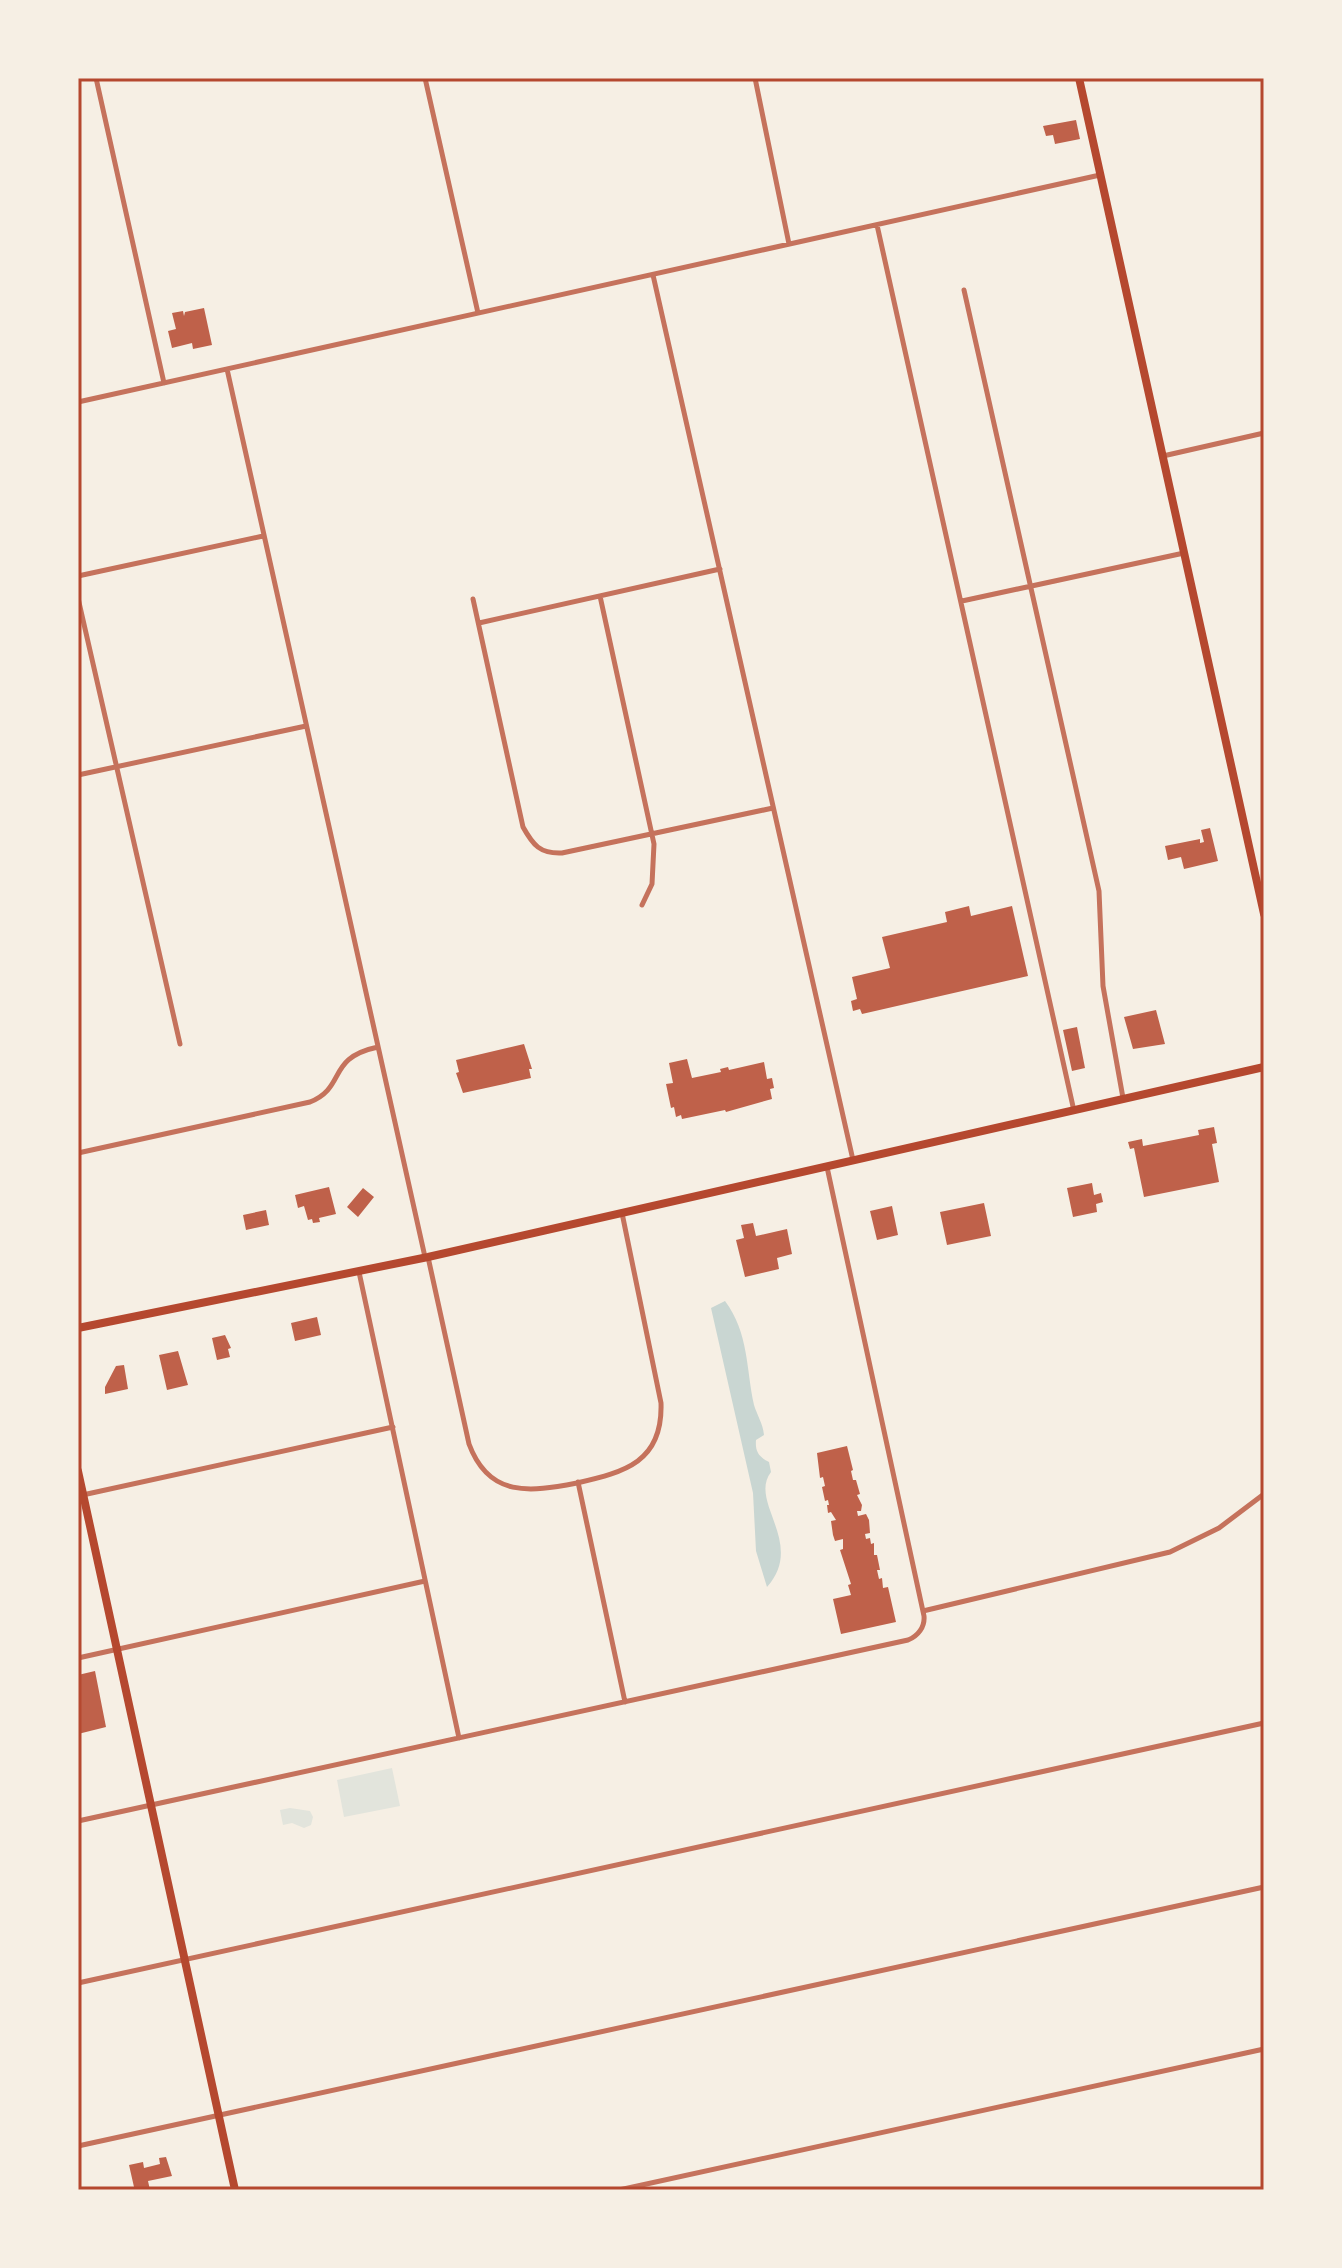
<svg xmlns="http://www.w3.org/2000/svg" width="1342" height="2268" font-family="Commissioner,sans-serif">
<rect width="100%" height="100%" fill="#f6efe4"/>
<!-- green -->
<path fill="#e2e4dc" d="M392,1768L400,1806L344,1817L337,1780Z
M290,1808L310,1811L313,1817L311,1825L304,1828L292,1823L283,1825L280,1810Z"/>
<!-- water -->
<path fill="#c9d6d2" d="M725,1301C749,1333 746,1369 754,1405C757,1415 763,1424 764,1435L756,1440C755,1452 759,1457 769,1462L771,1472C748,1502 806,1543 767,1587L756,1551L753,1493L711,1308Z"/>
<!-- building -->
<path fill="#bf614a" d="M1076,120L1080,139L1055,144L1053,135L1046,136L1043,126Z
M204,308L212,345L193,349L192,343L172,348L168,331L176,329L172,313L183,311L184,316L185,312Z
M1210,828L1218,861L1184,869L1181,857L1168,860L1165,846L1200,839V843L1204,842L1201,830Z
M969,906L971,916L1012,906L1028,976L862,1014L860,1009L853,1011L851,1001L857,999L852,977L890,968L882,937L947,922L945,912Z
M1156,1010L1165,1044L1133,1049L1124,1017Z
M1077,1027L1085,1068L1072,1071L1063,1030Z
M524,1044L532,1069H529L531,1078L463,1093L456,1073L459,1072L456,1060Z
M687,1059L692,1078L721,1072L720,1069L728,1067L729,1070L764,1062L767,1079L772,1078L774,1088L770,1089L772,1099L726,1112L725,1110L682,1119L681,1115L676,1117L674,1107L671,1108L666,1084L673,1083L669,1063Z
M1214,1127L1217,1143L1212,1144L1219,1182L1144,1197L1134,1148L1130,1149L1128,1142L1142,1139L1143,1146L1199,1135L1198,1130Z
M1092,1183L1094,1195L1101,1193L1103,1202L1096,1204L1097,1212L1073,1217L1067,1188Z
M329,1187L336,1214L319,1218L320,1222L313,1223L312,1219L308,1220L304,1206L298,1208L295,1195Z
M363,1188L374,1197L358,1217L347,1207Z
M984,1203L991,1236L947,1245L940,1212Z
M892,1206L898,1235L877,1240L870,1211Z
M266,1210L269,1225L246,1230L243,1215Z
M753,1223L756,1236L787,1229L792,1254L777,1258L779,1269L745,1277L736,1240L744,1238L741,1225Z
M317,1317L321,1335L295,1341L291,1323Z
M225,1335L231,1348L228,1349L230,1357L217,1360L212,1338Z
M178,1351L188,1385L167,1390L159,1355Z
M124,1365L128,1389L105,1394V1387L116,1366Z
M847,1446L853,1470L851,1471L853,1480H856L860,1494L857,1495L862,1505L861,1511H857L858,1516L866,1514L869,1520L870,1533L865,1534L866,1539L870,1538L871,1544L874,1543V1555H877L880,1570H877L879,1579L882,1578L883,1588L888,1587L896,1622L841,1634L833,1599L851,1595L848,1585L851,1584L840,1550L843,1549V1539L835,1541L833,1535L831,1521L836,1520L831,1512L828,1513L827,1505H829L828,1500L825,1501L822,1487L825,1486L823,1477L820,1478L817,1453Z
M95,1671L106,1727L78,1734V1675Z
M166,2157L172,2176L148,2181L150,2190H126L134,2187L129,2165L143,2162L144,2168L160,2164L159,2158Z"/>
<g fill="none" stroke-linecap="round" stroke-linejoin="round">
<!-- minor -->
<path stroke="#c5725c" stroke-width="5" d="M96,78L164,383
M425,78L478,313
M755,78L789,244
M877,225L1074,1111
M653,275L853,1160
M964,290L1099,891L1103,986L1123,1098
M227,369L425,1257
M78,402L1100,175
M1163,456L1264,433
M78,576L263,536
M600,596L654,844L652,884L642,905
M78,598L180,1044
M473,599L523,827C533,845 540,854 562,853L773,808
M962,601L1184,553
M479,623L720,569
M78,775L306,726
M78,1153L310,1102C347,1087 326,1058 378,1047
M428,1257L469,1444C489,1498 530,1492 577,1483C625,1472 663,1462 661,1403L622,1213
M359,1272L459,1738
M578,1482L625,1702
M78,1496L393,1427
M923,1611L1170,1552L1219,1528L1264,1494
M78,1658L425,1581
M78,1821L908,1640C918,1636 925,1627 924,1616L827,1167
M78,1983L1264,1723
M78,2146L1264,1887
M619,2190L1264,2049"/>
<!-- secondary -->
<path stroke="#b5482f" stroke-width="8" d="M1079,78L1264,914
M78,1328L428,1257L1264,1067
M78,1471L235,2190"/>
</g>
<!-- border -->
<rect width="1342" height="2268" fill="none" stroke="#f6efe4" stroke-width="160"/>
<rect x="80" y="80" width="1182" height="2108" fill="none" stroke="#b5482f" stroke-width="3"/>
</svg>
